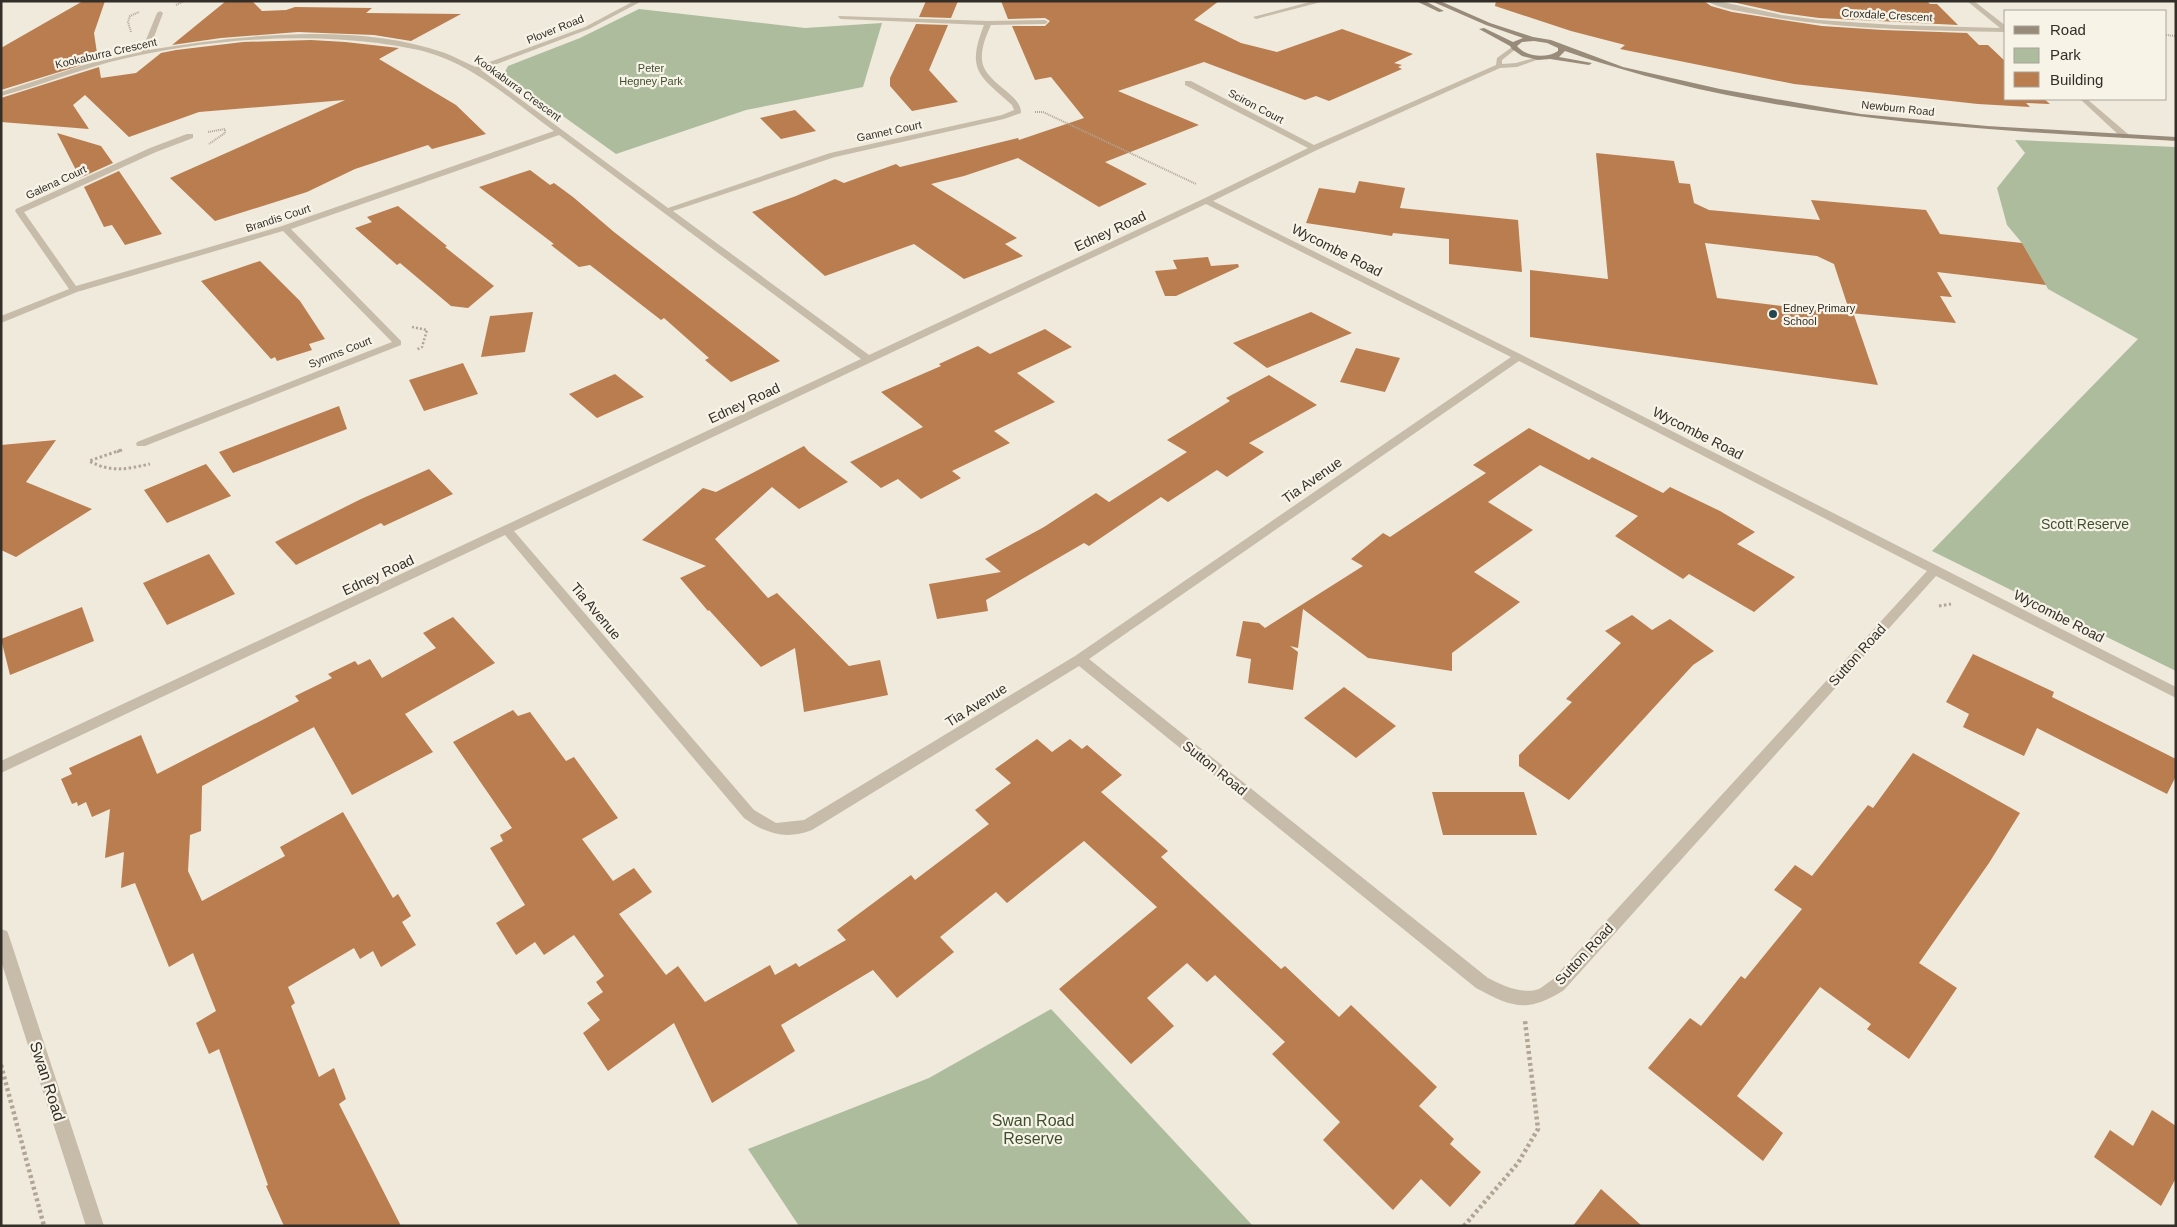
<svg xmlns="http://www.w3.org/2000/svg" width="2177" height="1227" font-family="Arial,sans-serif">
<rect width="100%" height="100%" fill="#efeadc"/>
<!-- green -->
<path fill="#acbc9d" d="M639,9L805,28L882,23L863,87L746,110L616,154L504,74L508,66L580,38Z
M2015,140L2176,147V671L1932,551L2138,339L2048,289L2022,243L2007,225L1997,188L2025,153Z
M1051,1009L1253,1226H799L748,1149L929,1078Z"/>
<!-- building -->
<path fill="#b97d4f" d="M83,1H105L94,33L98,60L1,90V48Z
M226,1H252L262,11L286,10L295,7L372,8L366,13L461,14L411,41L374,35L298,32L221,38L172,45Z
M926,1H958L951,18L919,17Z
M1001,1H1219L1194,20L1241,43L1277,52L1342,29L1413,54L1394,63L1402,65L1398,67L1402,69L1329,101L1316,96L1305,100L1204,62L1118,91L1199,125L1105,162L1147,184L1099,207L1018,158L964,176L931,184L1017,238L1005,244L1023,256L964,279L914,244L825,276L752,212L796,196L835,179L844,183L896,164L900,167L1018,138L1019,140L1084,118L1051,77L1035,80L1012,26H1045L1050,21L1045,18L1008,19Z
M1496,1H1704L1711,6L1732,12L1822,26L1883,30L1967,33L1979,45H1988L2006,62V99H2044L2050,104L2026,103L2030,107L1978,104L1794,84L1620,49L1625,45L1571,31L1495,6Z
M1728,1H1927L1930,4H1937L1958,25L1819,18L1782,13Z
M916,24L948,25L929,70L958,102L912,111L890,86V78Z
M311,40L345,42L399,48L379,59L456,105L486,134L432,149L428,145L355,169L307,192L215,221L170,178L345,100L199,112L129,137L85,95L73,105L89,129L1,122V98L99,67L101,78L136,73L161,53L176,50L243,42Z
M795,110L816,131L781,139L760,118Z
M57,133L101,146L113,163L80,178Z
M1596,153L1674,161L1679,183L1690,184L1694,203L1709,210L1820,220L1811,200L1926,210L1940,234L2022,243L2046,285L1937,272L1952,297L1940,296L1956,323L1850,313L1834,264L1817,256L1705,243L1717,298L1854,315L1878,385L1530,337V270L1608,279Z
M530,170L550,185L554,183L573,197L614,232L780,361L731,382L705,360L709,358L664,318L661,320L590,265L579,267L551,245L554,244L479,187Z
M119,171L162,234L125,245L112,225L104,227L84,187Z
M1359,181L1405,188L1400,208L1518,220L1522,272L1449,264V239L1393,233L1392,236L1306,223L1319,188L1355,193Z
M398,206L447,246L445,247L494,286L468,308L451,306L400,263L397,265L355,228L372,222L367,217Z
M1208,257L1211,266L1238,264L1239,267L1176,296H1165L1155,271L1177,269L1173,260Z
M260,261L300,301L325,339L309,344L312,350L277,361L275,357L271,359L201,281Z
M533,312L525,352L481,357L490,316Z
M1311,312L1352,333L1267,368L1233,343Z
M1045,329L1072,347L1017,373L1055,402L994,431L1010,443L952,471L961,478L921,499L898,479L881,488L850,462L923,427L881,392L941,366L939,364L978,346L990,354Z
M1356,348L1400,358L1385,392L1340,382Z
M463,363L478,394L424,411L409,380Z
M615,374L644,397L597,418L569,394Z
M1269,375L1317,405L1249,443L1264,452L1227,477L1217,470L1168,502L1161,497L1089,546L1084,543L986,600L988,611L937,619L929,584L1001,572L985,559L1044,527L1096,493L1109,502L1187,452L1167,440L1230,401L1226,398Z
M339,406L347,429L233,473L219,452Z
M1529,428L1589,460L1592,457L1663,493L1670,487L1720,511L1755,532L1737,544L1795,577L1754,612L1689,574L1683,579L1615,536L1638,516L1540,465L1488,502L1533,530L1474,572L1520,602L1452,653V671L1368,658L1303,609L1298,648L1290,646L1298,652L1293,690L1248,683L1251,659L1236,656L1243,621L1259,623L1265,628L1363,566L1351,559L1383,533L1390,537L1486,473L1473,465Z
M56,440L26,482L92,509L16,557L1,550V445Z
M804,446L809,452L848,482L799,509L772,487L715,539L768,598L777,593L849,666L880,660L888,695L804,712L795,648L761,667L709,610L708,611L680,578L706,566L642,540L703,488L716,492Z
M206,464L231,496L167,523L144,490Z
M429,469L453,494L384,526L381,523L296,565L275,542L361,499Z
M209,554L235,594L167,625L143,583Z
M82,607L94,641L10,675L1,639Z
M1632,615L1652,630L1670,619L1714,651L1693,665L1569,800L1519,766V755L1572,702L1566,699L1621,643L1605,631Z
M453,617L495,663L405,714L433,752L352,795L314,727L202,786L201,831L190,835L188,871L202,901L285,856L280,847L343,812L393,898L398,894L411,916L402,922L416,945L381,967L373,951L360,959L354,948L288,987L295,1003L291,1006L319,1077L334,1068L346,1099L339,1104L401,1226H284L266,1186L268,1185L219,1049L209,1054L196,1023L216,1011L193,953L169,967L135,883L121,888L124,852L105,858L110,809L92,817L86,802L78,806L77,802L72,804L61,779L72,774L69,768L141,735L157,774L299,701L295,696L332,678L328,674L355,661L358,665L370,659L382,678L436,648L423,633Z
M1973,654L2054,692L2052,697L2176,759V776L2167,794L2037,728L2024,756L1963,727L1969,714L1946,702Z
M1344,687L1396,726L1356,758L1304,718Z
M513,710L518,716L530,712L566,761L574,757L618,818L582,839L613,881L634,868L652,892L619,914L666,975L678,966L705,1002L770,965L775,975L796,963L799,967L846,940L837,930L911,875L915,880L989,824L975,810L1011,783L995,769L1037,739L1052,752L1070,739L1082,749L1087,745L1122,775L1101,792L1168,851L1161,857L1281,969L1285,966L1339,1017L1351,1005L1437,1087L1419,1106L1454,1139L1450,1144L1481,1172L1450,1207L1421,1179L1393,1210L1323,1140L1340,1122L1272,1054L1285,1042L1215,975L1207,982L1187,963L1147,998L1174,1026L1131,1064L1059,989L1157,907L1084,841L1007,903L996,892L940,937L954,952L897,998L873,970L781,1025L795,1051L712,1103L674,1023L608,1071L583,1033L600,1020L587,1003L603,992L596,982L604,976L574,935L544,955L535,942L516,955L496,923L525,905L490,848L503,841L500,835L512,828L453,742Z
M1913,753L2020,813L1989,863L1919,963L1957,988L1909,1059L1867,1029L1871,1024L1820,987L1737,1096L1783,1133L1763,1161L1648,1068L1690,1018L1701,1026L1741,976L1745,979L1802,909L1774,890L1795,865L1812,876L1868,805L1873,808Z
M1432,792H1524L1537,835H1443Z
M2152,1110L2176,1126V1178L2161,1206L2094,1157L2110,1130L2133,1146Z
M1601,1189L1642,1226H1573Z"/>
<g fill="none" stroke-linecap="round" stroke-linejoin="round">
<!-- path-far3 -->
<path stroke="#b1a693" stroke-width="2" stroke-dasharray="1 1" stroke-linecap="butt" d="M176,5L184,1
M131,32L128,22L130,16L139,12
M2166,35L2176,36
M1035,112H1043L1196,184
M208,132L225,129V133L209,144"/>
<!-- path-far2 -->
<path stroke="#b1a693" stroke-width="2.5" stroke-dasharray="2 2" stroke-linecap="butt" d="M412,327L427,330L422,347L416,350
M117,452L122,450"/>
<!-- path-far1 -->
<path stroke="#b1a693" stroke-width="3" stroke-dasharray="2.5 2.5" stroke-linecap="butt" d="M121,450L89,461C112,473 126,469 150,464
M1939,606L1951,604"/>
<!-- path -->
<path stroke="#b1a693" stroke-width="4.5" stroke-dasharray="3 3" stroke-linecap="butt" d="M1,1065L44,1226
M1464,1226L1518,1163L1538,1129L1525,1021"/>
<!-- street -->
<path fill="#c6bca9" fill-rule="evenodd" d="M634,1H642L589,29L481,70L668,208L830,153L1002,115L1014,110L1012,105C979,75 966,71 984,25L841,19L838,17L839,16L988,21L1045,20L1048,22L1045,24L991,25C986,36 981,48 982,60C984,83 1022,94 1021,113L1004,119L835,157L673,211L869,355L1203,199L1308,148L1185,85V81H1191L1314,145L1496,65L1497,58L1512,47L1517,48L1502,60V64L1516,63L1542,56V58L1517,67L1500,68L1317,150L1213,201L1522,355L2176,687V698L1936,576L1564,990C1528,1013 1513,1008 1476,988L1079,666L812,830C786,840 766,834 744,818L505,535L1,773V761L861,359L559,135L291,229L401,341V345L145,446H137L136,444L137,442L392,342L283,231L77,292L1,323V316L69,289L15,211L16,209L150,148L187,134H193V138L156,152L24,212L76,286L282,226L554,131C518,105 483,73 441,57C421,49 398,46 378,43C290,32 195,41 110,62C73,72 38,86 1,96V92L87,64L141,52L157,13L160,11L163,13L149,50C239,35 357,22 445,53C455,57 466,63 476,67L585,27ZM1206,204L1511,357L1075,656L804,820L776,823L754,810L514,531ZM1519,361L1927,571L1552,980C1548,982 1543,987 1539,989C1522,995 1502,985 1488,978L1089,659Z
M1313,1H1325L1256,19L1253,17Z
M1706,1H1718L1782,15L1819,20L1894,25L2000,28L1967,1H1974L2006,26V32C1924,30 1842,30 1761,15C1744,12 1721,9 1706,1Z
M2172,1H2176V4Z
M2080,99H2087L2128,134V138H2122Z
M1,929L7,931L9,936L104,1226H86L1,961Z"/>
<!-- secondary -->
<path fill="#998b7a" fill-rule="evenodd" d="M1416,1H1425L1444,11L1439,12Z
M1431,1H1440L1490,23L1533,37L1551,40L1623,67L1720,89L1861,114L1987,126L2176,137V141C1970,129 1762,120 1565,51L1559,57L1592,63L1589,65L1550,59L1538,60L1522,56L1512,49L1510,46L1479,29L1484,28L1513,42L1523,38L1486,25ZM1534,41L1547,43L1558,48V51C1546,59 1526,57 1517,46L1522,42Z"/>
</g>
<!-- markers -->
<circle fill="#224551" stroke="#f7f3e7" stroke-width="2" cx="1773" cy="314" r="5"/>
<g text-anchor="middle" stroke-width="4.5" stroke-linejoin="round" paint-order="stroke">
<!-- far-street labels -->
<g font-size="11" fill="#342e28" stroke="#f7f3e7">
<text transform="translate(1887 15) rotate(3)" y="4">Croxdale Crescent</text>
<text transform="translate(555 29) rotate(-22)" y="4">Plover Road</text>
<text transform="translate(106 53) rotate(-13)" y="4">Kookaburra Crescent</text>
<text transform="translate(518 88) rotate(36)" y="4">Kookaburra Crescent</text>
<text transform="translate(1256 106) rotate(28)" y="4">Sciron Court</text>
<text transform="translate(1898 108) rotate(6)" y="4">Newburn Road</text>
<text transform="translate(889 131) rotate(-12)" y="4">Gannet Court</text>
<text transform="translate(56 182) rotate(-25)" y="4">Galena Court</text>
<text transform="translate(278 218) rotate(-18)" y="4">Brandis Court</text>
<text transform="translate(340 352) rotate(-22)" y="4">Symms Court</text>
</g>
<!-- far-park labels -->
<g font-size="11" fill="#3d4f2e" stroke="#f7f3e7">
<text x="651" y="72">Peter<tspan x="651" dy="13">Hegney Park</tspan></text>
</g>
<!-- far-poi labels -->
<g font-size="11" fill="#342e28" stroke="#f7f3e7" text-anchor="start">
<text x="1783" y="312">Edney Primary<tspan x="1783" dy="13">School</tspan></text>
</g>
<!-- street labels -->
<g font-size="14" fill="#342e28" stroke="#f7f3e7">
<text transform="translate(1110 231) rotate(-25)" y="5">Edney Road</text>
<text transform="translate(1337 250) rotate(27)" y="5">Wycombe Road</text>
<text transform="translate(744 403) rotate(-25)" y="5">Edney Road</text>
<text transform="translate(1698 433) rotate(27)" y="5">Wycombe Road</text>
<text transform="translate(1312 480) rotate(-35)" y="5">Tia Avenue</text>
<text transform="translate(378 575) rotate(-25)" y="5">Edney Road</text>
<text transform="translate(596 611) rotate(50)" y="5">Tia Avenue</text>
<text transform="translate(2059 616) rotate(27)" y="5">Wycombe Road</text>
<text transform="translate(1857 655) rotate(-48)" y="5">Sutton Road</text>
<text transform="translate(976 705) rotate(-32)" y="5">Tia Avenue</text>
<text transform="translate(1215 768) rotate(39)" y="5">Sutton Road</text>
<text transform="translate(1584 954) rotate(-47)" y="5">Sutton Road</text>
</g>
<!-- park labels -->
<g font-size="14" fill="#3d4f2e" stroke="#f7f3e7">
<text x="2085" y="529">Scott Reserve</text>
</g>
<!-- near-street labels -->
<g font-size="16" fill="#342e28" stroke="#f7f3e7">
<text transform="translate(48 1081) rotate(72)" y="6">Swan Road</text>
</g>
<!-- near-park labels -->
<g font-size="16" fill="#3d4f2e" stroke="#f7f3e7">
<text x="1033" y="1126">Swan Road<tspan x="1033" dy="18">Reserve</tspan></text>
</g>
</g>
<!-- border -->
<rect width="2177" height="1227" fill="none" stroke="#342e28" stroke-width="5"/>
<!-- legend -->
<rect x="2004" y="10" width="162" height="90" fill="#f7f3e7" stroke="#a9a49b"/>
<rect x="2014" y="26" width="25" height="8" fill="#998b7a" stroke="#a9a49b"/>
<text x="2050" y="35" font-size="15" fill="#342e28">Road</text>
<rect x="2014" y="48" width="25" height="15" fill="#acbc9d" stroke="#a9a49b"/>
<text x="2050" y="60" font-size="15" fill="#342e28">Park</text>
<rect x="2014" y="72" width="25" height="15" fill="#b97d4f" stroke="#a9a49b"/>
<text x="2050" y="85" font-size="15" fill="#342e28">Building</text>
</svg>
